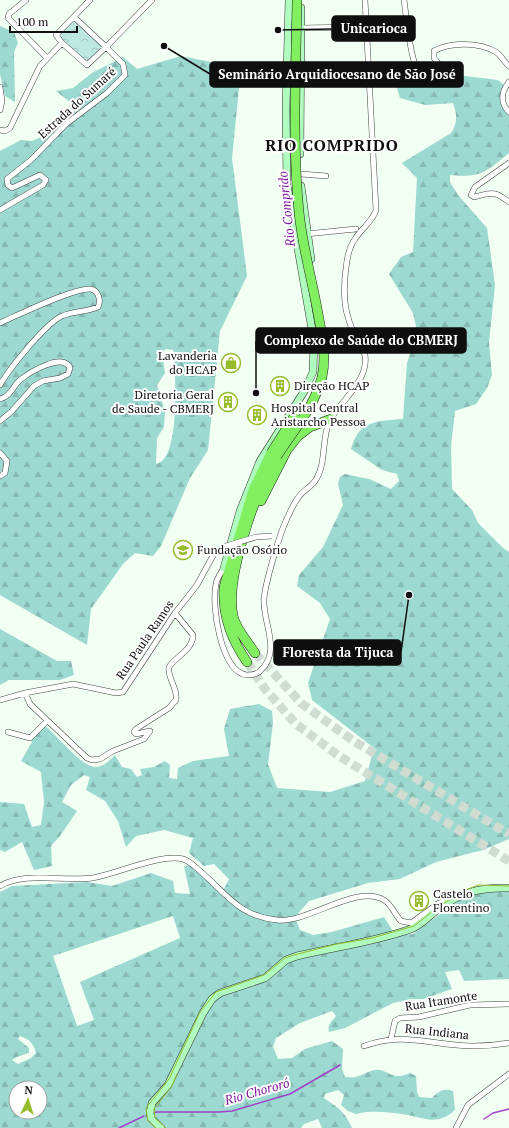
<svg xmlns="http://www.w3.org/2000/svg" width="509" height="1128" font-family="'PT Serif',serif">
<defs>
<pattern id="forest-firs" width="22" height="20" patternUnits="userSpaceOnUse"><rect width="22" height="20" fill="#9cd9d0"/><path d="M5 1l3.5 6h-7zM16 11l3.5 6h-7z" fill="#85b9b1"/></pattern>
<pattern id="park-crowns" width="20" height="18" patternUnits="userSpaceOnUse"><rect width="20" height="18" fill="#bce8df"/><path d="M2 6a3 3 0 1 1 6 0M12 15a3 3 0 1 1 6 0" fill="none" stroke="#a0c6be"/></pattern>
</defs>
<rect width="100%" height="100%" fill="#f2fff3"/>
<!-- forest -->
<path fill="url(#forest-firs)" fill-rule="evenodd" d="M0,26L14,32L18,43L14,52L15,102L5,96L0,74Z
M181,56L241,68L232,158L247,276L220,331L208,450L190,478L161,546L153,556L135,553L123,564L91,609L87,645L0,595V151L21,140L32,141L43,136L56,120L64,122L71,103L56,91L73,88L92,73L123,57L137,69ZM165,349L173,350L174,353C175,373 181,460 156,464L157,438L164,427L165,412L157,385L165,373L162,354Z
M418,73L465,76L498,80L506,87L502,103L509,111V153C486,172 481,178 450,175V182L458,195L487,228L495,285L489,343L492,375L487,388L476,404L455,411L451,446L452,489L472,510L478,523L503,548L509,552V839L483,850L436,862L400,879L368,883L309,901L295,917L300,930L313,935L332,932L384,917L396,936L413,934L466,895L495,890L509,891V979L464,981L459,970L445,972L452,989L423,999H411L393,1003L345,1028L329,1032C327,1025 332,1021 336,1016L332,1011L300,1023L276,1038L273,1047L278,1059L292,1058L305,1049L332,1041L343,1049L342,1069L345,1077C361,1079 361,1073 375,1070C387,1068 391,1082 410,1073L416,1076L417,1092L419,1097L432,1098C439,1091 444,1088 453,1091L455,1110C437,1127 423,1117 402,1114C389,1112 369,1110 356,1114L348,1111L341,1105L344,1095L338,1090L325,1094L324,1098C338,1108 344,1110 352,1128H322L318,1119L304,1124L301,1128H0V892L12,886L88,882L112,886L151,873L173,881L175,893L190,894L184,866L194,865L223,891L229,879L214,864L204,866L189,853L193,838L164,830L136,836L126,847L118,821L105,801L86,790L90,777L84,775L71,785L62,802L77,811L60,836L51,846L52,866L34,870L22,842L5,852L0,850V802L24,804L32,827L41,825L44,802L41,772L21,761L32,742L30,738L44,725C56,734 84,770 97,767C105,766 110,760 115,755L122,767L131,769L137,777L142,775L140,769L154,767L165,761L170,765L169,778L177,779L178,768L193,761L229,756L224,729L230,709L259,704L272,711L273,723L268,764L277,788L330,792L365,781L374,748L312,700L308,683L330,619L320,603L297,586L299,575L323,547L343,505L338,484L340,477L345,474L369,479L391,489L399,481L397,474L382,470L351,449C359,420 377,421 403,419L407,363L414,342L416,326L413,313L389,274L401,257L413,252L417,178L402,163L451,133C458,123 457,114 453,103L425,105L400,98L394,79ZM173,916L180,938L80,982L94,1020L77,1026L53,956ZM20,1036C29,1039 34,1044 36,1053L31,1058L18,1064L12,1060L17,1057L29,1053V1048L18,1039ZM16,1088H40V1112H16Z
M0,629L57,661H71L74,675L60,680H9L0,685Z"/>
<!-- park -->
<path fill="url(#park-crowns)" d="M74,19L102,46L86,63L57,36Z"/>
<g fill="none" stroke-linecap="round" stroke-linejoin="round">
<!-- stream -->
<path stroke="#a141c9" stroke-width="1.5" d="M153,1113L157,1112H219L232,1111L290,1094L340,1065
M484,1119L493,1113L509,1109
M119,1128L144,1116"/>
<!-- highway-tunnel -->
<path stroke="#d0dbd1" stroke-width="9" stroke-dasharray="9 4.5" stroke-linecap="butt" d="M255,653L301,703L352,740L509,834
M247,662L265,689L296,724L339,756L509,861"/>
<!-- street casing -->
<g stroke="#424242" stroke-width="6">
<path id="street" d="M26,0L9,14L8,18L47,58
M404,0C406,13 410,59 417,68C422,73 446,79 453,79V76L442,68L434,58V51C451,42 479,42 496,52C501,55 504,62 509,66
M74,17L106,47L87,65L62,43L56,35L59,32L90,0
M301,28L358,27
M509,82C501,92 500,103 509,112
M0,87L2,101L0,110
M0,130L5,131L10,128L40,66L62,43
M509,163L475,187L471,195L474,197C491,193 494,190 509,202
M301,174L326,176
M0,210L43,185L46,180L40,175L12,188L8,185L7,179L31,160L66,124L107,93L125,75L123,64L106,47L152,0
M306,234L356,229
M0,323C18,315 75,287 91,289C99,291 101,301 98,307C87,312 74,311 62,316C46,323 9,369 0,385
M0,399C11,396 13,386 20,380C30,372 63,352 70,368L68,374L60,378L43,381L34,386L11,412L0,421
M0,453L7,461L5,473L0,476
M224,568C221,573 217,578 216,584C211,605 221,673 247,675C253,675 258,674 261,670C282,650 262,622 264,598C266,581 277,544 283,528C287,518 292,506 298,498C302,491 310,488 315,481C327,464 321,438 330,420C342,399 369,381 365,355C347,323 341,305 346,268C347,258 349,247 355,239C361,229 373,221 376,210L365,0
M25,693L30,704L87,758L92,760L100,759L113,751L144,739L150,731L136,734L134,732L136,729L169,708L176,700C178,688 167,678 169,667C176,656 193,650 193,635L175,613
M0,700L25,693L73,684L116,693L123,692L175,613L197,585L215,552L226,546
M8,732L30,738L47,721
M0,886C26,871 62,882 92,878C116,874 162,853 183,859C190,861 195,867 200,871C227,894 238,916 277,920C307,924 357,883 384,900C392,905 395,915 401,921L411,923L439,903L452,898
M391,1039L395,1021L400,1018L419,1017L470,1005L509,1004
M364,1046C401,1033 420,1042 456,1045C474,1047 491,1046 509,1043
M456,1128L468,1105L509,1074"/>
</g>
<!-- secondary casing -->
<g stroke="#313131" stroke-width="8">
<path id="secondary" d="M300,154L301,8
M301,186L311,259
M224,568L240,511L260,461L305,390L313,372L314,341L287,185L286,109L289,0
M161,1128L151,1118L150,1113L152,1103L168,1085L203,1013L212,999L220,993L265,978L286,960L297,956C335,947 374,942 411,929C421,925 429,916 438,909C462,892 480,887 509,888"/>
</g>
<!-- highway casing -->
<g stroke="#202020" stroke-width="10">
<path id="highway" d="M261,501L287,450L298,436L310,427L331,419
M255,653C247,641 236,629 233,616C225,577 256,490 277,456
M247,662C231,639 222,615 224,587L253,490L271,453"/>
</g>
<!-- street -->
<use href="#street" stroke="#fff" stroke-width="5"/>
<!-- secondary -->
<use href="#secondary" stroke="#affcbe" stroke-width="7"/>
<!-- highway -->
<use href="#highway" stroke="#81ef5f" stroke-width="9"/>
<!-- tram -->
<path stroke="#96bb2b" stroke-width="1" d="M156,1128L148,1121L146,1108L169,1079L200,1012L216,992L264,975L285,958L294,955L337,944L372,938L414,926L439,906L468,889L478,885L509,886
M166,1128L155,1118L154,1109L172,1086L177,1074"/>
<!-- street-bridge casing -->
<g stroke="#424242" stroke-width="6" stroke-linecap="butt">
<path id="street-bridge" d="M226,546L256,537L272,536"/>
</g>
<!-- highway-bridge casing -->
<g stroke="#202020" stroke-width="10" stroke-linecap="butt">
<path id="highway-bridge" d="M271,453L294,417
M277,456C292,432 315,406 322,377C327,354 321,331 317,308C311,276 302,244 299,212C292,142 296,71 297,0"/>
</g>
<!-- street-bridge -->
<use href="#street-bridge" stroke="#fff" stroke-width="5"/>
<!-- highway-bridge -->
<use href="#highway-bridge" stroke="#81ef5f" stroke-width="9"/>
</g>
<!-- icons -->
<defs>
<g id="shop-ring" transform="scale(1)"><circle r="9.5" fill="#fff" stroke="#96bb2b" stroke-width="1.5"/><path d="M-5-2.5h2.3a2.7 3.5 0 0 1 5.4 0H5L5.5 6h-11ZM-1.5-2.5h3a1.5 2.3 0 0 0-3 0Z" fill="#96bb2b"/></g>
<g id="building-ring" transform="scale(1)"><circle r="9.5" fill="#fff" stroke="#96bb2b" stroke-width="1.5"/><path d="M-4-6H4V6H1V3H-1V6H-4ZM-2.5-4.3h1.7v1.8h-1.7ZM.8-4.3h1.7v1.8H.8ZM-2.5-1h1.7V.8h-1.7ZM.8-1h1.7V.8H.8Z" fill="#96bb2b"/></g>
<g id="school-ring" transform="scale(1)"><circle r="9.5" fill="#fff" stroke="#96bb2b" stroke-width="1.5"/><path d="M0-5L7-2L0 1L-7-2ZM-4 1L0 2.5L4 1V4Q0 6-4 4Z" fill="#96bb2b"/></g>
</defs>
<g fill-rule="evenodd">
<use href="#shop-ring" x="231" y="363"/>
<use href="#building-ring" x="280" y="386"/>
<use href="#building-ring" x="228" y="402"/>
<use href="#building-ring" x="257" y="415"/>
<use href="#school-ring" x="183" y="550"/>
<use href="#building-ring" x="419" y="901"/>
</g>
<g text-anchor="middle" stroke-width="4" stroke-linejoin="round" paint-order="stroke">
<!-- street labels -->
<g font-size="12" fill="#0f0f0f" stroke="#fff">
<text transform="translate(77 103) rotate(-42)" y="4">Estrada do Sumaré</text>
<text transform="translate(145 640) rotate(-56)" y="4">Rua Paula Ramos</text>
<text transform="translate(441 1001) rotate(-9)" y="4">Rua Itamonte</text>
<text transform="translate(437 1032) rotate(6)" y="4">Rua Indiana</text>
</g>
<!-- poi labels -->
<g font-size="12" fill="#0f0f0f" stroke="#fff" text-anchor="start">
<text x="217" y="360" text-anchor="end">Lavanderia<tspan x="217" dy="14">do HCAP</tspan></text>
<text x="294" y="390">Direção HCAP</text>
<text x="214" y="399" text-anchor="end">Diretoria Geral<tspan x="214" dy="14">de Saude - CBMERJ</tspan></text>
<text x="271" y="412">Hospital Central<tspan x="271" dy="14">Aristarcho Pessoa</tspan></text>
<text x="197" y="554">Fundação Osório</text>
<text x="433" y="898">Castelo<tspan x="433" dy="14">Florentino</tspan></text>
</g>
<!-- water labels -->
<g font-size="13" font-style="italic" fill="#7d1b9e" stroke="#fff">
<text transform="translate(286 209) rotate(-96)" y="5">Rio Comprido</text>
<text transform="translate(257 1091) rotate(-16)" y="5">Rio Chororó</text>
</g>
<!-- district labels -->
<g font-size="16" font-weight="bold" letter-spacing="1" fill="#0f0f0f" stroke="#fff">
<text x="332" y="151">RIO COMPRIDO</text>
</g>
</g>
<!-- callouts -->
<path fill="none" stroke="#0f0f0f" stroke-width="1.5" d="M278 30L332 29M164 46L210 74M256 393L256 341M409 595L401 652"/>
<g fill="#0f0f0f" stroke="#fff" stroke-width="1.5">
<circle cx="278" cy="30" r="4"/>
<circle cx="164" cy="46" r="4"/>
<circle cx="256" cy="393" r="4"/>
<circle cx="409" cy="595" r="4"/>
</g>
<g fill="#0f0f0f" stroke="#0f0f0f" stroke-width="1.5">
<rect x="332" y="16" width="83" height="25" rx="4"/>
<rect x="210" y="62" width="253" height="25" rx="4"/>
<rect x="256" y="328" width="210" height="25" rx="4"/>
<rect x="274" y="640" width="127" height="25" rx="4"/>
</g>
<g font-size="13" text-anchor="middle" font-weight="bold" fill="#fff">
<text x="374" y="33">Unicarioca</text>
<text x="337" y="79">Seminário Arquidiocesano de São José</text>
<text x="361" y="345">Complexo de Saúde do CBMERJ</text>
<text x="338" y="657">Floresta da Tijuca</text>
</g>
<!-- north arrow -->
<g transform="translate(28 1100) rotate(4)"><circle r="19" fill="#ffffff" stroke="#9f9f9f"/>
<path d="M0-3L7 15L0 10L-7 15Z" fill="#96bb2b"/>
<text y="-6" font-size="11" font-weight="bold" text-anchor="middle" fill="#0f0f0f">N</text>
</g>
<!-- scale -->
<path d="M10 26v6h67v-6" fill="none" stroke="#0f0f0f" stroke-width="2"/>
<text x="16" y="26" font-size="12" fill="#0f0f0f" stroke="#ffffff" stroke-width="3" paint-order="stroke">100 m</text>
</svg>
